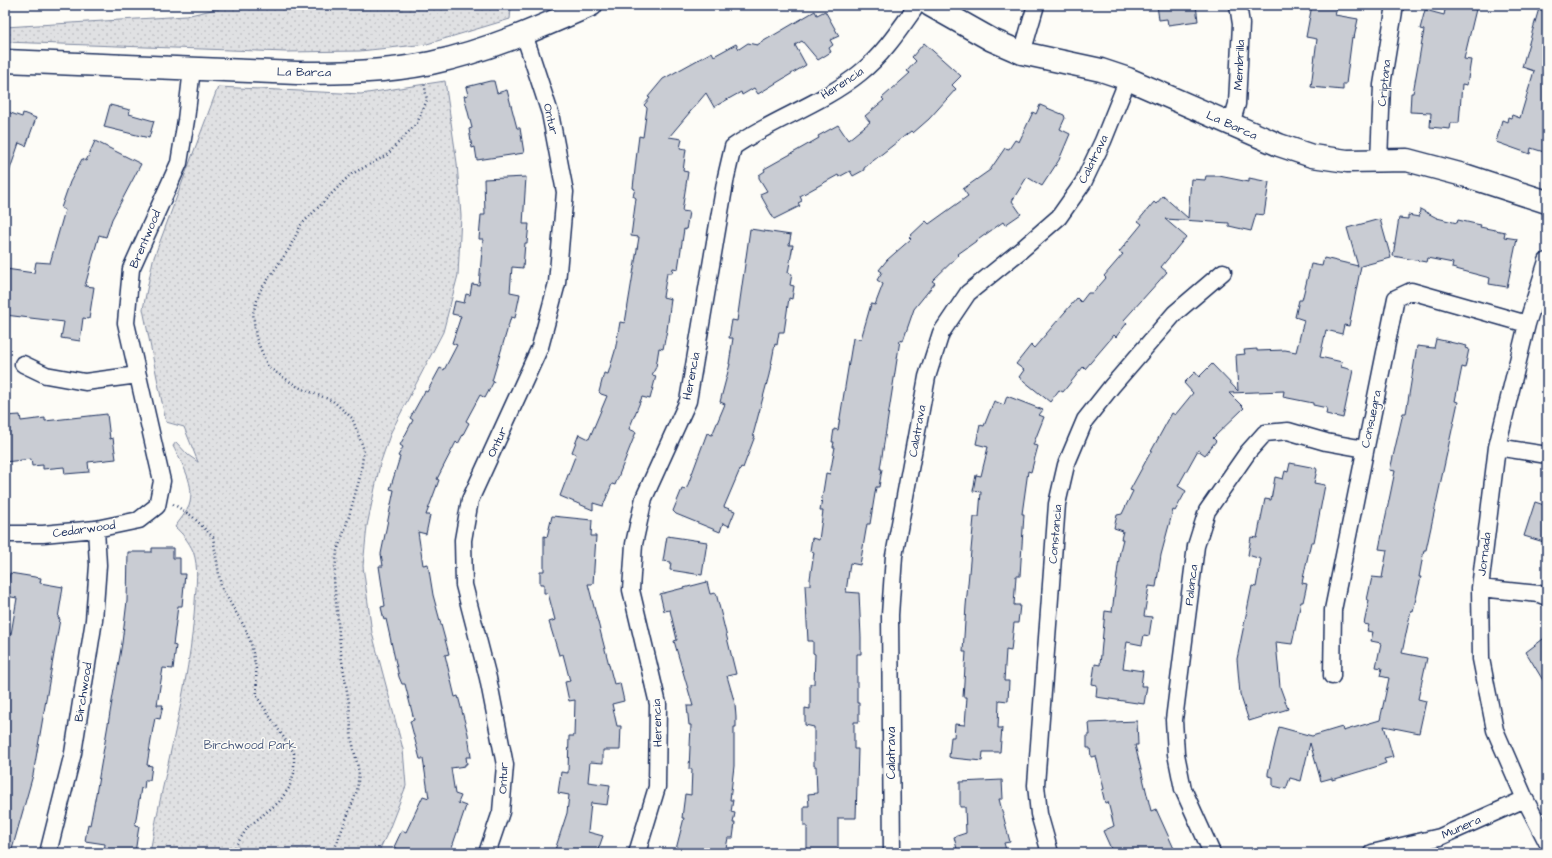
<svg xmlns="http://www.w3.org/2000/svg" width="1552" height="858" font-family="'Architects Daughter',sans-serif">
<defs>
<pattern id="green-dots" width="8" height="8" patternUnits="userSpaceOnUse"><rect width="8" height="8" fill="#e0e1e3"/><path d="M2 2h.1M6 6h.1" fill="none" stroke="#c0c1c5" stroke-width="1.8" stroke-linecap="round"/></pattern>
</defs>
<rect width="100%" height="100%" fill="#fdfcf7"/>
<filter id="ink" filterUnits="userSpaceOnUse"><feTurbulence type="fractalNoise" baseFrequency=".025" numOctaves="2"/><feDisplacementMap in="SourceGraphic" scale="8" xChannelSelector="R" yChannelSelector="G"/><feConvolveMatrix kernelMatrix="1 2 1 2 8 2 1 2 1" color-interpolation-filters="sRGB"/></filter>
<g filter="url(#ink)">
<!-- green -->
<path fill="url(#green-dots)" stroke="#7e88a0" d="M233,5H515L511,9L510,19L427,44L360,51L286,52L5,42V27L186,16Z
M445,81L457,163L461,216L458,275L443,332L391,432L380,464L367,526L363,566L372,633L403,749L406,786L388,832L378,853H150C164,769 190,687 195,602C196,586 199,567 193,551C189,542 182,533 175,527C179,521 186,513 189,506C196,485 182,464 173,446L176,442L188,455L198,462L184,427L166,422L143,309L153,260L218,87L361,94Z"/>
<!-- building -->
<path fill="#c9ccd3" stroke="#1b2f5e" d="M1157,5H1196L1198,21L1168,25L1167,19L1159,20Z
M1312,5H1338L1335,15L1358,19L1354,38L1352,37L1346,84H1343V90L1311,87L1317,39L1306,37Z
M1446,5H1477L1464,59L1471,60L1467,85L1462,84L1459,123H1451L1450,129L1430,127L1431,113L1410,112L1411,93H1413L1424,30L1420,29L1425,10L1444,15Z
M1540,5H1547V153L1531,148L1530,154L1496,142L1502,120L1507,122L1508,117L1511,118L1512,115L1520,118L1534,71L1522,67Z
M815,11L817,15L825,11L839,36L830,40L833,45L829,48L831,52L818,60L802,41L795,45L806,65L758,94L754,88L742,95L741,92L714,107L706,93L669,137L682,139L680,148L686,149L683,171L688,172L682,211L689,212L686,230L684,229L678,269L673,268L672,273H667L663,297L671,299L667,330L663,349L659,348L656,367L652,375L656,376L650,399L642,397L629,429L636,432L615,485L612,484L603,506L593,503V510L560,496L576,454L572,452L579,434L589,439L607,396L601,394L599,392L604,373L608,374L615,351L620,322L625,323L639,237L631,236L636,198L633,196L635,189L633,188L636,160L639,136L643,137L647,108L644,105L650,98L648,97L663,79L712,52L714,56L736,44L739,49L748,43L757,45Z
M924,43L961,76L952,85L956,89L929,119L913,133L911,131L864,168V170L853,176L850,171L839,177L838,175L800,196L802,201L798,203L800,206L774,219L760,194L767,191L759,178V175L765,171L764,169L798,150L819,138L818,136L838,125L848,140L870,122L865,116L884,100L882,98L910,73L907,71L916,61L912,57Z
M490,81H494L497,93L507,90L517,128H520L524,153L477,160L475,147L472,148L469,129L472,128L464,96L468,95L466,87Z
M110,105L130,110L129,114L154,121L149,138L104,127Z
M1040,105L1064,115L1065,118L1060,129L1070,134L1059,160L1042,186L1027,177L1012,201L1021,214L1005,225L1003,222L958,254L959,255L932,281L935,283L914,309L903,341L900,340L880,469H882L879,487H876L870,524H867L860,565L850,563L846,592L859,593L861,637V654H857V703H859V722H854V749H858L856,818H838V853H807V826H804V806H809L808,794L817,793L816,766H814V727L805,725V708L810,709V684H814L815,654L813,653V641H808L805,585H810V579L814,552L810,551L812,538L819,540L823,511H820L826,473L830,474L835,447H833L834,442H832L834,429L838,430L853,338L861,339L871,304L875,305L883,284L877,280L882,272L879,270L887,260L911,239L909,237L926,221L929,224L968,196L963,189L990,170L1005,148L1009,149L1015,140L1019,142L1033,112L1036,114Z
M5,111L22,117L23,113L36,118L26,146L19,143L7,178H5Z
M95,141L141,164L112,219L106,237L99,235L85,286L94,287L89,319L83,318L80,341L61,338L64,322L5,315L7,291L5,290V273L6,269L34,273L36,262L50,263L65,210L61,208L70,182L82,159L86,161Z
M1206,176H1219L1249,182V178L1269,182L1264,215L1256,214L1251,231L1229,226V223L1165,219L1186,237L1161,267L1167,272L1124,320L1127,323L1116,337L1114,335L1085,369L1083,367L1063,392L1059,390L1050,402L1019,377L1024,370L1016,364L1031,345L1034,348L1077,298L1081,302L1088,293H1093L1106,278L1104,276L1123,254L1119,252L1142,224L1138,221L1154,202L1156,204L1163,196L1188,218L1191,179L1205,180Z
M526,177L523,224H529L527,243H525L523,268L512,267L510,292L520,294L515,318L511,317L492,381H494L485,398L480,395L466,421L469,423L458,444L456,442L437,479L439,480L426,515H430L426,534L418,532L423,565L428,564L433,595L449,654L445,655L455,697L458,696L468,734L471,757H466L467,764H465V766L451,768L455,794L461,796L458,803L466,806L450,853H396L398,849L394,847L402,830L406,832L423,796L429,798L423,759H420L410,721L414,720L405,684H402L399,677L386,619L384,620L381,607L385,606L379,566H383L381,554L394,490L390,489L400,457L398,456L403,447L400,445L413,420L410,418L425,391L427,392L440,368L444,370L457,345L452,343L461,316L452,314L455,301L464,303L466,294L470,295L472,284L479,285L483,239H479L481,215H485L484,179Z
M1420,209L1437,218L1457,223L1458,220L1476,224L1481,225L1480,227L1505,232L1504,237L1517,239L1507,287L1489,284L1490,278L1452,268L1453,263L1427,258L1426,262L1393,256L1399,218L1408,219V215L1419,217Z
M1380,219L1391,258L1361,266L1349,326L1344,325L1342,334L1326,330L1320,357L1342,362L1341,367L1353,370L1343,418L1326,414L1327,408L1313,405V403L1283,397L1284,391L1229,393L1244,408L1213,438L1216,441L1205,455L1198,450L1178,486L1186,491L1175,511L1173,510L1161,555L1156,587L1149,586L1144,616L1152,617L1149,636L1144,635L1142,645L1127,642L1123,668L1143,671L1141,686H1147L1144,704L1096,697L1097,685L1092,684L1095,664L1100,665L1105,611L1112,612L1120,551L1123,539H1121L1123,531L1114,528L1117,515L1122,514L1133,491L1130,490L1172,413L1175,415L1193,393L1184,383L1195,372L1199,377L1212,364L1238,391L1236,355L1245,354L1244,350L1257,349V351L1285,350L1296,352L1304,320L1295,317L1299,300H1302L1311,264L1322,266L1324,258L1358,266L1347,228Z
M750,229L791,235L789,245H793L788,273L792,274L790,285L794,286L792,299L789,298L784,332H779L777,345L775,344L769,375L753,435L755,436L743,468L741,467L724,507L735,511L729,526L723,523L720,532L676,514L673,511L682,489L686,490L707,433L712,435L725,404L720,402L730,364H729L733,338H729L732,320L737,321Z
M1436,339L1467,346L1466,348L1469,349L1465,368L1462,367L1455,401L1458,402L1426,550H1424L1419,577H1421L1413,611L1411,610L1402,653L1427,658L1418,699L1426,701L1419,733L1384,726L1393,757L1384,759L1386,763L1375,767L1332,780V778L1321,781L1310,743L1301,781L1290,778L1286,789L1273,786V777L1268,776V773L1279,727L1312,736L1342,727L1343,731L1380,720L1389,678L1380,676L1382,668L1376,667L1381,643L1371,641L1373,632L1367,631L1369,625L1364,624L1369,600H1367L1372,577L1382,578L1387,550L1379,549L1395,471L1390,470L1403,413H1406L1417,346L1434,348Z
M1007,396L1043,410L1039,415L1044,417L1033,445L1038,446L1031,472L1028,471L1022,514H1024L1020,576H1016L1014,605H1020L1018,623H1014L1011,651L1006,650L1004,681H1009L1008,701L999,700L998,728H1002L1000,752H983L982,761L952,758L949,757L951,737H954L955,724L965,725L967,697H963L966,652H963L966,606L974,517H979L981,492L973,491L976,475L981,476L988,447L976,444L980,425L984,426L994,401L1004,405Z
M107,414L110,439L113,438L116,459L88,462L89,472L65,474L64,467L43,469V465L32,466L31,459L5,462V416L20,415L21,421L45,418V421Z
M1290,463L1316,468L1317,470L1314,483L1325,485L1314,542H1311L1302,583L1307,584L1303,602H1301L1292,644L1276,642L1280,687L1288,709L1249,721L1240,694L1237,659L1252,586L1256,587L1261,559L1248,555L1251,537L1257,538L1265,499L1271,500L1275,477L1283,479L1285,471L1288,472Z
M1535,502L1547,506V543L1524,536Z
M552,516L592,520L591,536H596L593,584H588L614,684L620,683L624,701L612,704L617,726H621L620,750H603V763L590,762L588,782L610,785L607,805L591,803L588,832L603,836L597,853H554L567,813L569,795L558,793L561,772L568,773L569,736H574L575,700L569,701L565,682L570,681L563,654L559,655L549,622L555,620L548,593H544V584H540V571H544V536L547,537Z
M667,536L707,542L702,575L670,570L671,562L663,561Z
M152,548H173V558H180V574H185L182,606H178L173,645L176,646L173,669L163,668L157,705H163L160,719L155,718L153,728L147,765L152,766L150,780H145L144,789L141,788L135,825L139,826L135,853H104L105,844L85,841L88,824L90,825L96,794L122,643L127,601L128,552H152Z
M10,573L41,578L40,583L63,587L58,618L60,619L33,775L11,853H5V633L11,634L17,598L6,596Z
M707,582L710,594L716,593L736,674L727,676L735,704L736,717V727H734V766L730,800H733L731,812L735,813L733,823H735L733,838H728L725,853H675L684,818H682L685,794L691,795L692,769H689L691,725H689L687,706H693L674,641L677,640L670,610L664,611L660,594Z
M1547,636V687L1526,652Z
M1137,721L1138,745H1135L1151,811L1156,809L1176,853H1113L1103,831L1114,826L1108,802L1105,803L1102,790L1104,789L1096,756L1091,757L1090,748H1087V735H1090L1089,723Z
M1002,780L1003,799H999L1010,842L1004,843L1007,853H958L954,837L966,833L965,807H960V782Z"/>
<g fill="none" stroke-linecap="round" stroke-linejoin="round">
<!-- street casing -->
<g stroke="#1b2f5e" stroke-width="19">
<path id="street" d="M1022,53L1036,5
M1231,124L1237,104L1241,24L1238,5
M1379,161L1382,85L1395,5
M1547,261L1527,324L1497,447L1480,588L1481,659L1495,730L1525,799L1547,842
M23,364L46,375L85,382L138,375
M1497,447L1547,455
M5,534H43L96,529L139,520L157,506L162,481L126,323L131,269L179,163L186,120L192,69
M1480,588L1539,594L1547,597
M1332,676L1333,610L1396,298L1411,291L1527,324
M48,853L73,753L94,620L98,565L96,529
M487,853L501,812L505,765L488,678L464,585L463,540L470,500L540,347L557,283L565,192L550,113L524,34
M637,853L657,787L658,704L631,590L634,544L644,498L688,401L726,177L733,147C773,119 822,104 860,73C883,55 900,29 917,5
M892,853L890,615L894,556L927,377L941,333L968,293L1020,251L1059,217L1083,183L1103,141L1128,79
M1050,853L1039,814L1036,785L1057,504L1066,465L1085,420L1112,386L1175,313L1223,272
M1212,853L1183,789L1176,754L1174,720L1178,688L1196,546L1207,511L1248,452L1265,433L1288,431L1326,442L1365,449
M1372,853L1440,837L1525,799"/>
</g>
<!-- secondary casing -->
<g stroke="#1b2f5e" stroke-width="25">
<path id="secondary" d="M930,5L992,40L1022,53L1101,70L1128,79L1279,145L1312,156L1347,161L1407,160L1467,176L1547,202
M5,61L297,73C342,73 387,72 431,63C487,51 539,28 591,5"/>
</g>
<!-- path -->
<path stroke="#1b2f5e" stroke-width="2.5" stroke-dasharray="1 3" stroke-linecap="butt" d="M173,504L192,516L213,537L221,587L244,626L251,643L256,669L257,697L294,753V773L289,788L279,802L248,827L231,853
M333,853L357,791L359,772L352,741L349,703L341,655L334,580L337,551L347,523L360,477L364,450L352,418L333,401L298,387L268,367L256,338L253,313L260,291L289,249L301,225L350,175L387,155L417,123L427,100L424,82"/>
<!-- street -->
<use href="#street" stroke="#fdfcf7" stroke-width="16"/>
<!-- secondary -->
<use href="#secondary" stroke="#fdfcf7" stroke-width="22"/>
</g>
</g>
<g text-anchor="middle" stroke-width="3" stroke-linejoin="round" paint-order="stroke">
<!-- street labels -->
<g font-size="12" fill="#1b2f5e" stroke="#fdfcf7">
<text transform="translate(1239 65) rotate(-87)" y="4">Membrilla</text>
<text transform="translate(304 72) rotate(1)" y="4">La Barca</text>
<text transform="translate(842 83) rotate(-33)" y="4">Herencia</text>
<text transform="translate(1384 83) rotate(-84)" y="4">Criptana</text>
<text transform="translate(551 119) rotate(77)" y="4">Ontur</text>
<text transform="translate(1232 125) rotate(24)" y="4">La Barca</text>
<text transform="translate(1093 159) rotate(-64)" y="4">Calatrava</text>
<text transform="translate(145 239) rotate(-67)" y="4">Brentwood</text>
<text transform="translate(691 376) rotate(-79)" y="4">Herencia</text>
<text transform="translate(1371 419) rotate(-78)" y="4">Consuegra</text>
<text transform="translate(917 431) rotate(-80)" y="4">Calatrava</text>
<text transform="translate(497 442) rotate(-65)" y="4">Ontur</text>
<text transform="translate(84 529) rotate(-8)" y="4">Cedarwood</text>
<text transform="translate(1055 534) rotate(-85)" y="4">Constancia</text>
<text transform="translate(1484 554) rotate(-83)" y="4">Jornada</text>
<text transform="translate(1191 585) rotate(-83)" y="4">Palanca</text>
<text transform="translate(83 692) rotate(-81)" y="4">Birchwood</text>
<text transform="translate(657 723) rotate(-92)" y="4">Herencia</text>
<text transform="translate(891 753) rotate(-90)" y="4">Calatrava</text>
<text transform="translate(503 778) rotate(-88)" y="4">Ontur</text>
<text transform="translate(1461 827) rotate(-24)" y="4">Munera</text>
</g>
<!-- park labels -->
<g font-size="12" fill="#4c5c7f" stroke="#fdfcf7">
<text x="250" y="749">Birchwood Park</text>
</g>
</g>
<!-- margin -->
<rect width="1552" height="858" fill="none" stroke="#fdfcf7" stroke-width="20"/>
<rect x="10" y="10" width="1532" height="838" fill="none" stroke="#1b2f5e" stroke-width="1.5" filter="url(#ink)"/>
</svg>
